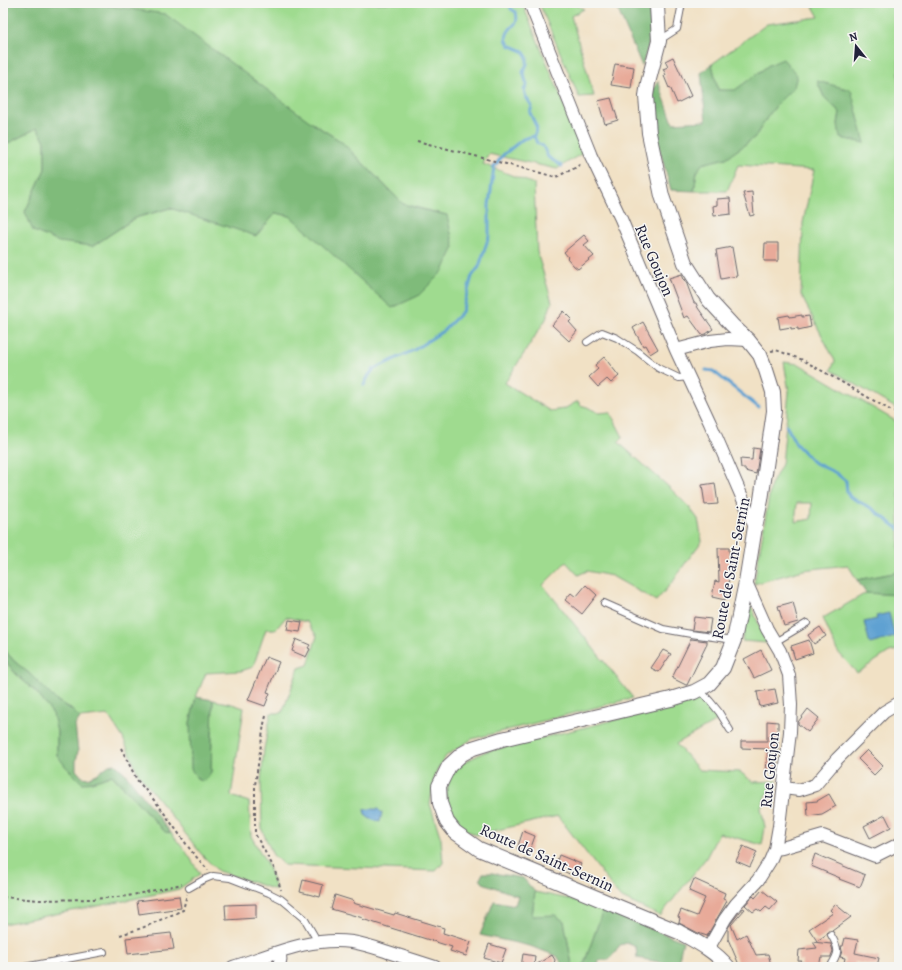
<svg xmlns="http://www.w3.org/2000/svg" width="902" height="970" font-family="Alegreya,serif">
<rect width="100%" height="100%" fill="#f6f6f2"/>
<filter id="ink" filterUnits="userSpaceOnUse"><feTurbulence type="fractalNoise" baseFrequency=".025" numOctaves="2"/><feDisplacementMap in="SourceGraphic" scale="8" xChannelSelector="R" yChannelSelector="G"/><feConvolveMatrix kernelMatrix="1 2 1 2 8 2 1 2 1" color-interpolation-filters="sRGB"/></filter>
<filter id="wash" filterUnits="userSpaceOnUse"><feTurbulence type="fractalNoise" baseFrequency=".012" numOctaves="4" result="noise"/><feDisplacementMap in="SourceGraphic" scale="16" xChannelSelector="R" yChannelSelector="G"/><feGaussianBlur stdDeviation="0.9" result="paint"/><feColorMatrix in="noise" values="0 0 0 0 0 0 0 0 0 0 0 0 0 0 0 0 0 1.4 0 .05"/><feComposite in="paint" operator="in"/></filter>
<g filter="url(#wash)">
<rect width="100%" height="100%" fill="#f1e1c5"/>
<!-- green -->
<path fill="#9fdb8f" stroke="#607e65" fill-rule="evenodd" d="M103,3H522L584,152L557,169L489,154L483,164L534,184L537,252L552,302L546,319L505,383L550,411L564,409L578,401L580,405L587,407L599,413L610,412L623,437L618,442L670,488L689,507L698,519L702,541L678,573L675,579L656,601L612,576L587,571L578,575L566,562L543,585L633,698L472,739L446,756L435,774L430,804L441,839L443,863L436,871L284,865L273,855L262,830L261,781L264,749L271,713H282L299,668L308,665L317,636L307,622L286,617L276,629H266L253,667L241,671L206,673L196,697L190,723L211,772L213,700L232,704L244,708L231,796L249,802L251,836L267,864L276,890L218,871L202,855L138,773L123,738L108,715L80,718L72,710L56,700L31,675L14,661L3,648V146L37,128L45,141V169L25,212L93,246L135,218L170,208L256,235L276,213L290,216L446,215L403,204L342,142L312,123L103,5Z
M539,3H572L584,9L571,16L594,96L579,97Z
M811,3H899V410L831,370L835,361L801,295L803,223L814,170L738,165L727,191H694L697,171L702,163L726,158L755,137L768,116L779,102L769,65L735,91L718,90L712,64L767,24L819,17ZM817,81L865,143L838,124L840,112L824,97Z
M784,362L799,364L899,423V572L857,580L848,565L803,570L754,584L771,485L782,464L789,392ZM797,503H812L811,519L795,522Z
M866,593L899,595V650L889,652L857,673L837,651L823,618Z
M748,605L751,606L767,643L742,641Z
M3,658L16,674L36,692L54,714L57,732V755L88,783L104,778L112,775L165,832L171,833L189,856L200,874L179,889L124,901L3,924Z
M700,699L718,720L676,744L699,770L740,772L753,782L778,781L767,794L761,808L765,827L762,845L719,833L706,858L660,916L620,897L558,816L476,835L460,827L450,812L446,794L450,777L459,765L484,752Z
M535,892L574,900L603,910L583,967H574L572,965L564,921L532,916Z"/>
<!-- forest -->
<path fill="#7fbb7a" stroke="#506e5a" d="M3,3H103V5L165,14L312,123L342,142L403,204L425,210L447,215L454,247L443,271L418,296L392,308L290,216L276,213L256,236L170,208L135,218L93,246L59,242L33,231L25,212L45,169V141L37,128L3,146Z
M623,3H648L649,5L651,31L648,47L642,66L618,10Z
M783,59L797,75L794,87L779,102L768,116L755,137L742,147L726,158L702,164L697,172L694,191L671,190L655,133L652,93L658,81L673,123L706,121L701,73L712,64L718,90H735L769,65Z
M817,81L851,90L865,143L840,138L838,124L840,112L824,97Z
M899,572V595L866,593L857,580Z
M3,648L14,661L31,675L56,700L72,710L80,718L75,725L78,751L76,761V770L82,777L88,778L97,774L109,765L115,764L125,773L171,833L165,832L112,775C102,779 92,783 82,783L66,767L57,755V732L53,714L36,692L16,674L3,658Z
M196,697L213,700L211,772L205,781L198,780L191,769L190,723Z
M483,873H492L523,878L535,892L532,916L555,915L564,921L572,965L574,967H559L561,962L557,956L530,946L480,935L494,901L515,905L518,896L483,883L480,879Z
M603,910L683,941L677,967H665V963L637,958L636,947L627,943L620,945L609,960H599L598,967H583Z"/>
<!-- water -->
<path fill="#5ea1d2" stroke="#406286" d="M889,613L895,637L870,644L864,622L877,619L876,616Z
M369,809H378L382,813L380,822C373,820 365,819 364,810Z"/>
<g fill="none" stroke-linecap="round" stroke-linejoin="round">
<!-- stream -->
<path stroke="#5ea1d2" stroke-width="3" d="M510,3L511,9L516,12C519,26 513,23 508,32C507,33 506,38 506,39L509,45L523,51L527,57V64L523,72L527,85L524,90L526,97L532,106L530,113L537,128L534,136L537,143L543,146L548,157L562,166
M706,370L713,371L758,407
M364,385L369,375L374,369L414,350L443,331L462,312L472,276L479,267L489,236V205L494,167L503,155L523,139L534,136
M786,425L796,444L813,462L836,473L846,481L847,492L850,497L871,508L899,529"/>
</g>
<g id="blocks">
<!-- building -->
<path fill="#e8aa99" d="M673,57L691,96L677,103L670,87L669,88L664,76L666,75L663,69L668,67L665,61Z
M615,64L634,67L631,88L611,85Z
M611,98L618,120L605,124L598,101Z
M752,192L754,215L750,216L743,193Z
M730,198L731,214L714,216L713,206L717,205V199Z
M584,235L589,241L584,245L594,256L578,269L574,266L567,258L568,257L564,252Z
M765,243H778V261H764Z
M732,247L737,276L721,279L716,250Z
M682,274L684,280L685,279L694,303H696L698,308L713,329L706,334L702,335L688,316L684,318L669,278Z
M564,311L572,319L569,322L577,331L569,341L552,325Z
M789,315L790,317L802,315V317L809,316L811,327L798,330V328L791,329V327L780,329L778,317Z
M643,322L658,349L650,354L645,345L643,346L633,328Z
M604,357L619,376L611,383L607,379L598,387L589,377L598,369L595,365Z
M753,448L760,449L756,474L745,471V468H741L740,459L752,460Z
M715,483L718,504L705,505L702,485Z
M718,548H729L730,574L725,600L712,597L715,581L719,582Z
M586,585L597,595L582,614L565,600L571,593L576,597Z
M793,602L798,622L784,626L778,606Z
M694,617L711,619L709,632L692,630Z
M289,620L302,622L300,632L287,630Z
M820,627L826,636L814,644L808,635Z
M296,639L310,645L308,648L310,649L306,657L292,651Z
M691,639L707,641V644L687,685H686L672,678Z
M809,640L813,653L795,659L791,646Z
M663,650L671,654L659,672L651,668Z
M761,650L771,670L754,678L744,659Z
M266,657L279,662L267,692L270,693L265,706L248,700Z
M775,689L778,703L760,707L757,692Z
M808,709L819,718L808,732L798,724V722Z
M767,721L778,722V744L777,772L766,771L768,749L741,748V741H767Z
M867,750L883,766L874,775L858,759Z
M829,794L836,806L822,814L808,816L807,802L817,801Z
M885,815L891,827L870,838L864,826Z
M523,831L535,836L529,853L517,849Z
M743,846L757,852L750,867L736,861Z
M815,854L865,875L860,887L839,879L840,878L811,866Z
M559,855L581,864L576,877L561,870V868L555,866Z
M694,879L725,893L723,899L727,901L707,936L698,933L679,923L680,918L678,917L681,910L697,916L705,898L689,891Z
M303,880L323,885L320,897L300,892Z
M762,890L777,902L770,910L766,907L761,912L757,909L753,912L745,905L753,896L755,898Z
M335,895L354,901L353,903L394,915L395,913L444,928L443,933L471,942L466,956L450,951L452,947L362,919L363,918L331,909Z
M179,896L181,908L139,914L137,901Z
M256,904V918L226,920L225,905Z
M835,904L851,917L832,931H828L827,934L817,941L809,929L833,913L830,910Z
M743,908L745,909L731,925L737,939L746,934L756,955L768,954L770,961L769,967H740L728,939V928L731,923Z
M171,933L174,949L128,954L126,938Z
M845,938L858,940L855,953L879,958L877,966L855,962L854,967H843L845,958L840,957L842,951L841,946H843Z
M813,942L831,944L833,951L831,956V957H821L819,967H801L802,961H798L799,950L817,948Z
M489,944L506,949L501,963L484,958Z
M523,954L535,956L534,966L552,955L555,960L553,967H521Z"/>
</g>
</g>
<g filter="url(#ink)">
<use href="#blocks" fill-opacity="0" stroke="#6a656b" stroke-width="1"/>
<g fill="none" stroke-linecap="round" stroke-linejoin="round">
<!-- service casing -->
<g stroke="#6a656b" stroke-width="8">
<path id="service" d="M660,40L677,29L682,3
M587,342L602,332L617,338L637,351L658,368L679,378L689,377
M604,603L663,629L691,634L734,640
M775,642L807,623
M699,689L710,701L719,712L730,730
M189,888L203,880L213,876L230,878L269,893L281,899L304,918L318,942
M24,967L104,952
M830,967C839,953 840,950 831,935"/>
</g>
<!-- minor casing -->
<g stroke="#6a656b" stroke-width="14">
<path id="minor" d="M530,3L591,156L621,219L676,350L710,423L755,527
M676,350L710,341L728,339L748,340
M784,788L799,790L815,785L837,759L884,712L899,703
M775,849L782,848L823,836L875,856L899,844
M708,949L725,919L736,904L758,880L770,861L775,849L779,826L790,732L791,705L789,675L780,651L767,629L746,582
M233,967C271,955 311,936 352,942C365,944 376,948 388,952C404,957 419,962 435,967
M278,967C281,961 281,958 279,952"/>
</g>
<!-- tertiary casing -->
<g stroke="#6a656b" stroke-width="16">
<path id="tertiary" d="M656,3L657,6L659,41L648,83L646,96L649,133L662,196L685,263L708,299L732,325L748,340L760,355L766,370L773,392L774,411L761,500L755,527L746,582L734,640L723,668L709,684L694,692L671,699L502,739L473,748L462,754L449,766L439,786L440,803L447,822L455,832L479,849L679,932C697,942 715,951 728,967"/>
</g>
<!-- path -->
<path stroke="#6a656b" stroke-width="2" stroke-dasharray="3 3" stroke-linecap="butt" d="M417,141L556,177L575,168L582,163
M771,351L776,350L803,360L899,415
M266,716L264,724L255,785V834L274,868L281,890
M121,748L137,780L159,806L192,852L208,870
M3,897L40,900L93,899L128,896L182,884
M120,935L142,928L183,910L187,894"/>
<!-- service -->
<use href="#service" stroke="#fff" stroke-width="6"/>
<!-- minor -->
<use href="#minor" stroke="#fff" stroke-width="12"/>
<!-- tertiary -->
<use href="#tertiary" stroke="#fff" stroke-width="14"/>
</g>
</g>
<g text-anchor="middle" stroke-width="3" stroke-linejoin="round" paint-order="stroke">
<!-- street labels -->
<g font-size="16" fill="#22223b" stroke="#f6f6f2">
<text transform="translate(655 260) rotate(67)" y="6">Rue Goujon</text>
<text transform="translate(730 568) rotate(-79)" y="6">Route de Saint-Sernin</text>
<text transform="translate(769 770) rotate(-84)" y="6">Rue Goujon</text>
<text transform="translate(547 857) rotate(24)" y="6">Route de Saint-Sernin</text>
</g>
</g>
<!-- margin -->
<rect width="902" height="970" fill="none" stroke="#f6f6f2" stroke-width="16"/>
<!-- north arrow -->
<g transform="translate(856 46) rotate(343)" stroke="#f6f6f2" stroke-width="3" paint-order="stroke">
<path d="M0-3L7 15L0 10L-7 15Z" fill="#22223b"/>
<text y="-6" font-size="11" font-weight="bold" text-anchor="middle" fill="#22223b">N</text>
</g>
</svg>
